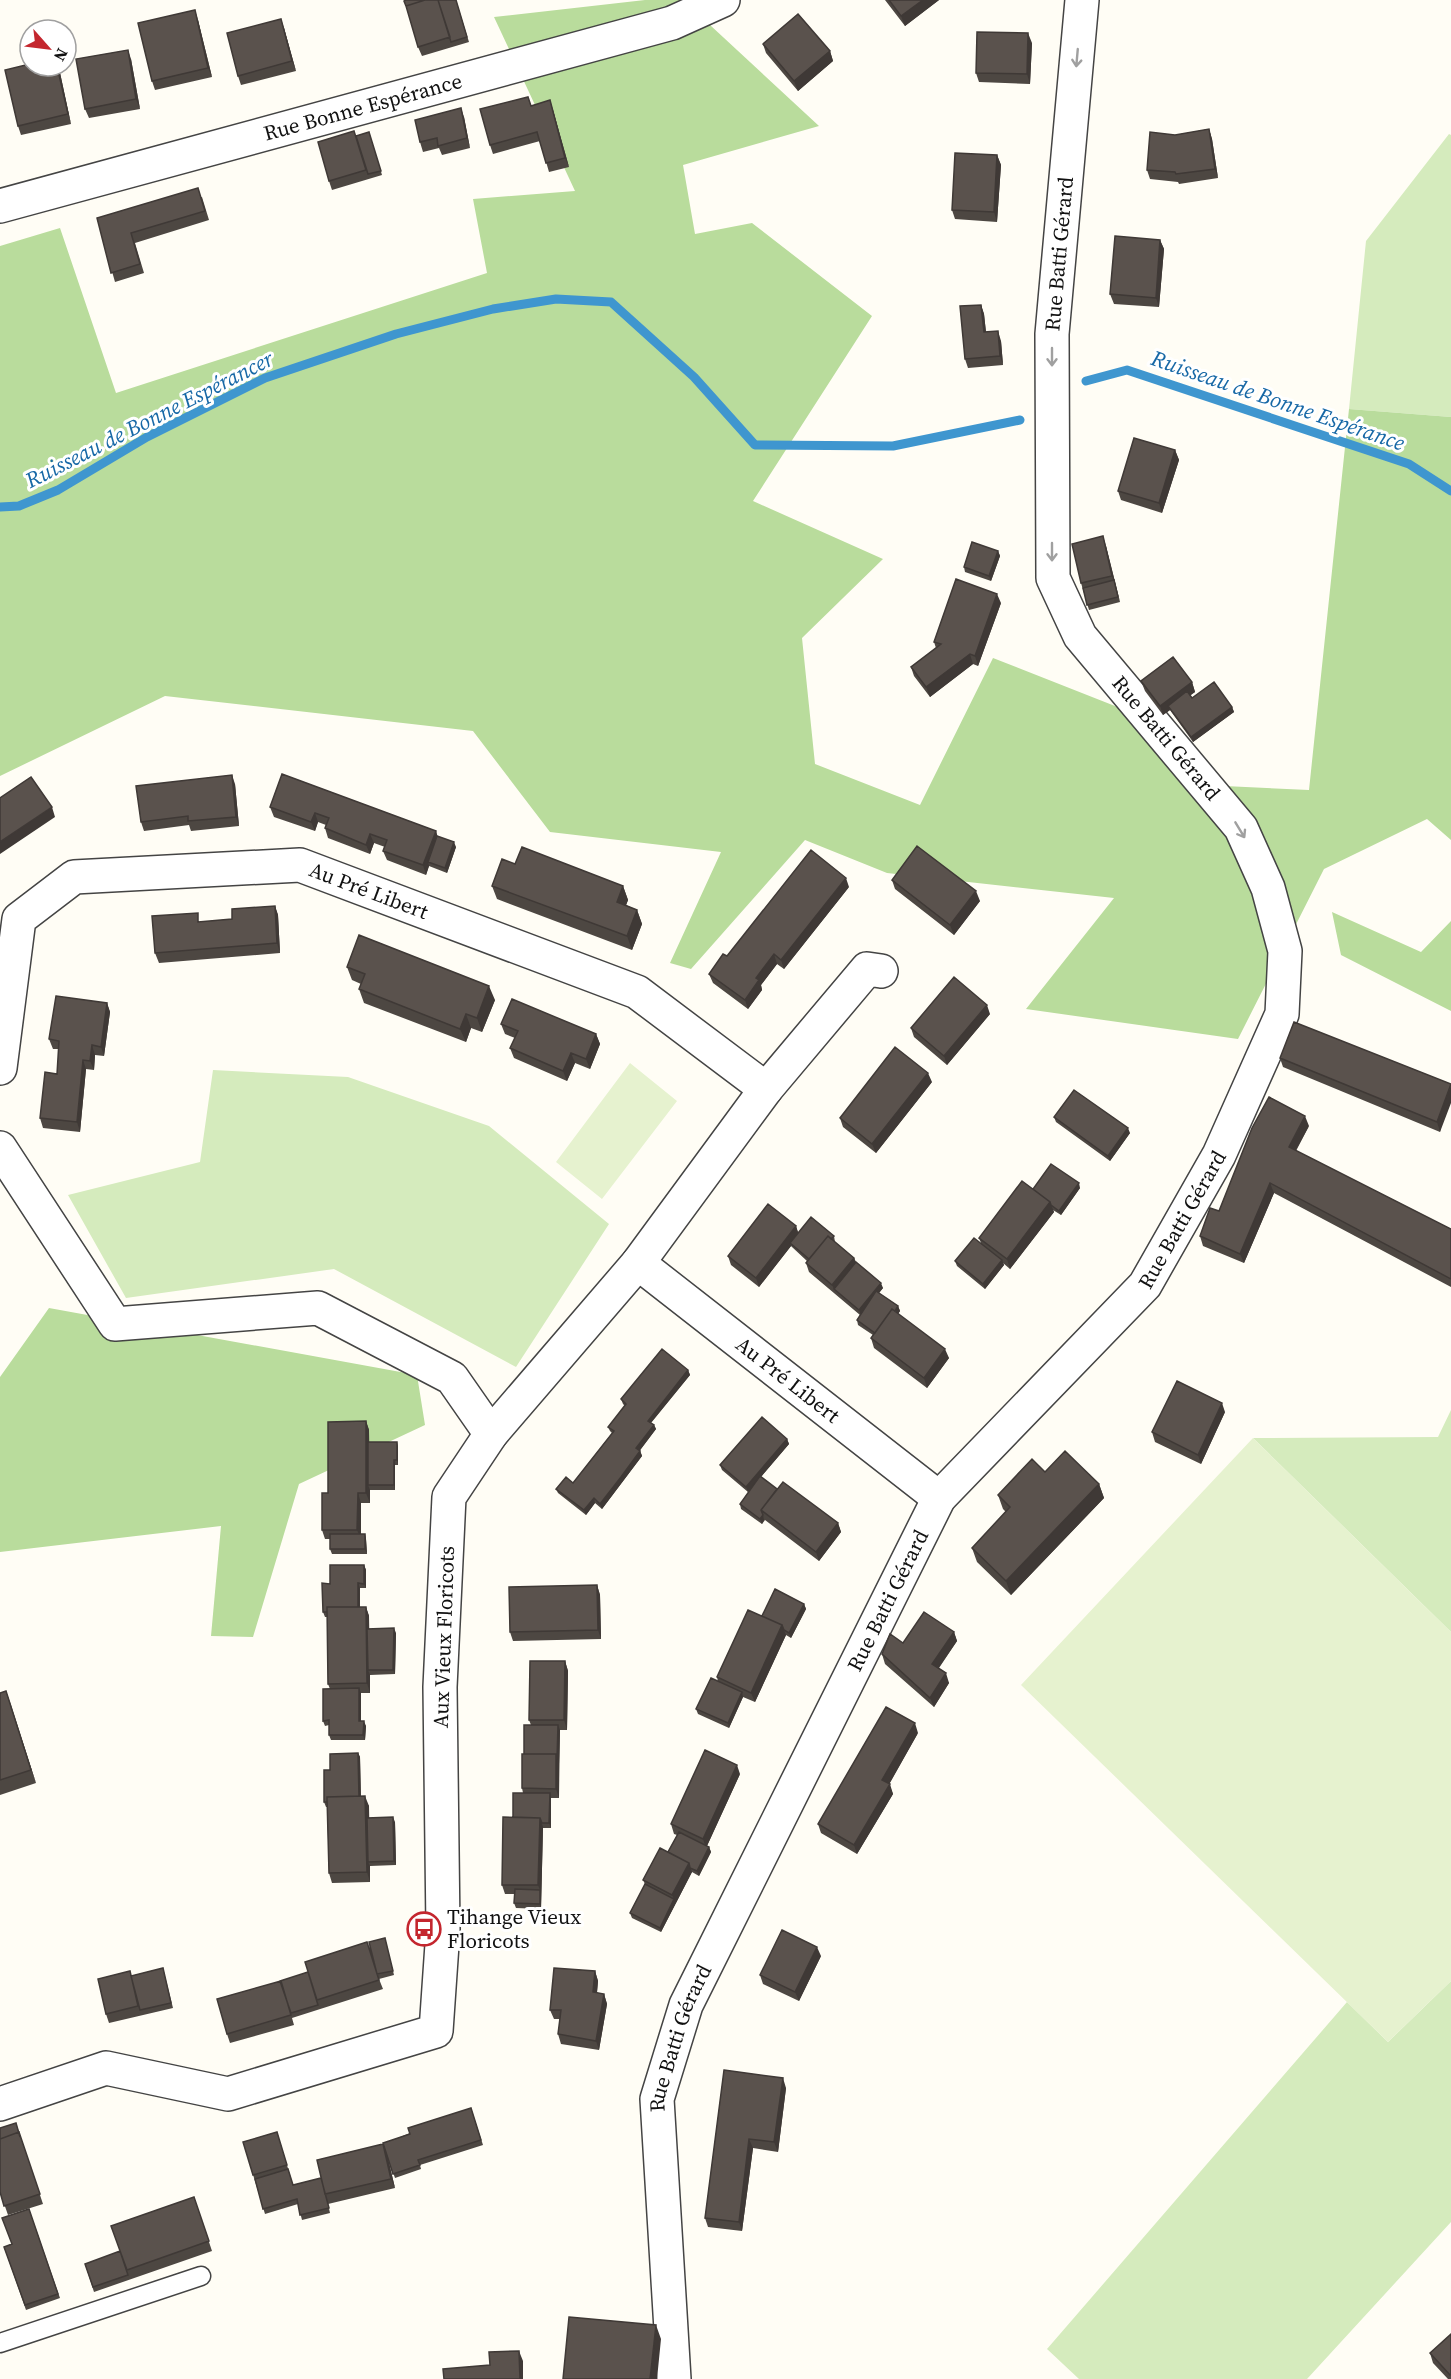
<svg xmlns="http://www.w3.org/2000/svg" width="1451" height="2379" font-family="'Source Serif 4',serif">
<rect width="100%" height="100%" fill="#fffdf5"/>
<!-- green -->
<path fill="#d5ebbd" d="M1449,134L1451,135V417L1349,409L1366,241Z
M213,1070L348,1077L489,1126L609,1224L516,1367L334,1269L126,1298L68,1195L200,1162Z
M1451,1410V1632L1253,1438L1438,1437Z
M1451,1981V2222L1307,2379H1079L1047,2349L1347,2002L1388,2042Z"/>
<!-- forest -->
<path fill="#b9dc9c" d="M645,0H683L819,126L683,165L695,234L752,223L872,316L753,501L883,559L802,638L815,764L920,805L993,658L1120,708L1182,784L1309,790L1349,409L1451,417V840L1427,819L1324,869L1238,1039L1026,1009L1114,898L887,873L805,840L691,969L670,963L721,852L550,832L473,731L165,696L0,776V246L60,228L116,393L487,273L473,199L575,191L494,17Z
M1332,912L1421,952L1451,921V1011L1341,955Z
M49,1308L417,1375L425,1425L299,1484L253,1637L211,1636L221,1526L0,1552V1377Z"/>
<!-- pitch -->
<path fill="#e6f2cf" d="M630,1063L677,1101L602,1199L556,1162Z
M1253,1438L1451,1632V1981L1388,2042L1021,1685Z"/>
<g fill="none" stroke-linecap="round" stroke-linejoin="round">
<!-- stream -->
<path stroke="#3f96cf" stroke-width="9" d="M1086,381L1127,370L1409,464L1451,491
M0,507L19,506L58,490L147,437L265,378L396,334L493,309L556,299L611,302L694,377L755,445L893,446L1020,420"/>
<!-- service casing -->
<g stroke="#444" stroke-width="21">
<path id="service" d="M0,2343L201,2276"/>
</g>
<!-- minor casing -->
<g stroke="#444" stroke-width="36">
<g id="minor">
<path id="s1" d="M0,206L672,23L723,0"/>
<path id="s2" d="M0,1068L19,919L74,877L300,865L637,992L766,1089L638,1263L491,1434L449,1497L440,1687L443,1930L436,2031L228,2094L106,2068L0,2104"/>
<path d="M766,1089L867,969L881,971"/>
<path d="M0,1148L115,1324L318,1308L452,1378L491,1434"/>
<path id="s3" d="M638,1263L939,1498"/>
<path id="s4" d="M674,2379L657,2099L686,2005L939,1498L1145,1285L1219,1155L1282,1014L1285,951L1268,888L1241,828L1080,636L1053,578L1052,334L1082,0"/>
</g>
</g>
<!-- service -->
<use href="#service" stroke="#fff" stroke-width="18"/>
<!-- minor -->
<use href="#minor" stroke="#fff" stroke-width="33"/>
</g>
<!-- wall -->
<path fill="#4d4742" d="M456,0L469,42L422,56L418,47Z
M885,0H939L905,26Z
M198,20L212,77L155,90L152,81Z
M284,28L296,71L241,85L238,76Z
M1032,43L1030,84L979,82L976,73Z
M763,44L830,51L833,61L798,91L766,53Z
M131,59L140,109L89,118L85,109Z
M59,68L71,124L21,135L18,126Z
M531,106L553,110L569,167L549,172L540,141L493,154L490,145Z
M464,117L470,148L442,155L439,148L423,152L420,142Z
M1209,129L1212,139L1218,178L1179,184L1178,182L1150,179L1147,170L1175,135Z
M369,132L382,175L332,190L329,181L356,136Z
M997,155L1001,165L997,222L955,219L952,210Z
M202,197L209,220L135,243L144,273L115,282L97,218Z
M1160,240L1164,249L1159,307L1114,304L1110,294Z
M981,305L984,314L986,332L1001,341L1003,365L968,368L965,359Z
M1175,450L1179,460L1162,513L1121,500L1118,491Z
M1106,546L1120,602L1089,610L1081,583Z
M998,551L1000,556L991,581L965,572L964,567Z
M1001,603L978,666L973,664L930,697L914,676L911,667L936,648L934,642Z
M1141,681L1192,682L1195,692L1190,695L1192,698L1232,707L1234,712L1193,742L1170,710L1163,715L1145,691Z
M282,774L436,831L437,836L456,847L447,873L429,866L426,875L387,860L383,851L385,847L374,843L370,854L328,838L325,828L326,825L318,822L315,831L274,817L270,807Z
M235,784L239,826L191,831L189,825L144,831L141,822Z
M515,864L623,886L628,900L626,905L637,910L642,924L632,950L497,899L492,886Z
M892,880L980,901L954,935L895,889Z
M849,887L784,969L777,964L761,985L762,990L748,1009L713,983L709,974L727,956Z
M275,906L278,915L280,953L159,963L155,953L201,922L232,919Z
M347,967L495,1000L482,1032L471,1028L466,1042L364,1003L359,989L361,984L352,980Z
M107,1003L110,1012L104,1056L95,1055L94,1070L86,1069L80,1132L43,1128L40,1118L57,1074L59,1049H53L49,1039Z
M990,1014L947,1065L914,1037L911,1028Z
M501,1024L596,1034L600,1044L590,1069L575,1063L567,1081L514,1058L510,1048L515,1038L505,1034Z
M1280,1058L1451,1084L1440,1132L1283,1067Z
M932,1082L876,1153L843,1127L840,1118Z
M1054,1117L1130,1133L1110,1161L1056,1122Z
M1309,1126L1296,1151L1451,1229V1287L1274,1193L1244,1263L1203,1246L1200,1236L1219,1211Z
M1080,1188L1061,1215L1053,1210L1054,1212L1010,1269L1003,1263L1004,1265L985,1289L957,1266L955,1261L981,1243L979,1238L1033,1189Z
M796,1226L798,1233L834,1236L835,1242L854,1258L856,1262L883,1288L879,1293L898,1306L900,1311L898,1314L949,1358L927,1388L874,1348L871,1338L873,1335L858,1325L857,1320L860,1315L809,1272L806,1263L807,1261L792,1247L791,1246L759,1287L731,1265L728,1256Z
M688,1370L690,1375L651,1423L654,1425L656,1429L640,1450L642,1456L602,1509L595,1503L586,1515L558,1493L556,1489L573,1483L612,1433L610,1431L608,1427L625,1406L623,1404L621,1399Z
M1225,1412L1201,1464L1155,1442L1152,1432Z
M366,1421L369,1430V1442H397L398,1447V1465H395V1490H370V1503H361V1534H365L366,1539L367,1554H332L330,1549V1539H325L322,1530Z
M787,1439L789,1444L761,1477L777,1489L838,1523L841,1532L819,1561L765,1520L762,1524L741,1509L740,1504L754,1485L748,1492L722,1470L720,1465Z
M1045,1472L1099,1484L1104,1498L1011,1595L977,1562L972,1548L1006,1512L1003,1509L998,1495Z
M364,1565L366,1570V1588H360V1607H366L369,1616V1629L396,1633L395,1674L370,1675V1693H361V1721L366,1726L365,1740H331L329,1735V1725L325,1726L323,1721L330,1689L328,1684L327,1617H325L323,1612L330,1584Z
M597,1585L600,1595L601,1639L513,1641L510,1632Z
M804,1604L806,1609L791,1638L786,1635L755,1702L743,1697L729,1728L698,1714L696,1709L718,1682L717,1677L762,1616Z
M954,1632L957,1641L939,1668L949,1683L934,1707L885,1664L882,1654L903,1643Z
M565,1661L568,1671L567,1730H560L559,1798H551V1828H543L541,1909L516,1908L514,1903L515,1894H505L502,1885L513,1817L523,1793L522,1788L524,1754L531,1725L529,1720Z
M6,1691L36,1783L0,1795V1693Z
M918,1733L889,1784L893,1794L857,1854L821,1833L818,1824Z
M358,1753L360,1757L361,1796L369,1806V1818L395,1822L396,1865L370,1866V1882L332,1883L329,1873L327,1807H326L324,1802L330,1770Z
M740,1774L707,1846L709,1847L711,1852L699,1876L692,1872L661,1932L632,1918L630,1913L645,1884L643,1880L668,1852L677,1835L674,1834L671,1824Z
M385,1938L394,1975L379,1979L383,1989L292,2018L294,2025L230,2043L227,2034L376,1967Z
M821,1956L799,2001L763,1984L760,1975Z
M163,1968L173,2008L109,2023L106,2014L130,1971L131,1976Z
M595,1971L598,1981L597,1993L604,1994L607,2004L599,2050L561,2044L558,2034L560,2019H554L550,2010Z
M724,2070L786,2088L778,2152L753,2148L742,2231L708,2227L705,2218Z
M471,2108L483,2145L420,2165L421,2169L395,2178L387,2155L395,2188L328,2204L330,2213L302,2220L298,2204L265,2214L243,2142L277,2132L293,2185L321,2178L383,2144Z
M16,2123L43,2204L8,2215L0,2192Z
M194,2197L212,2251L94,2292L85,2264L121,2254Z
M29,2209L60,2298L26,2310L4,2247L12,2244Z
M1451,2334V2379H1448L1433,2363L1430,2353Z"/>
<!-- shaded-wall -->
<path fill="#3f3936" d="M923,0H939L905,26L901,16Z
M195,10L198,20L212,77L208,68Z
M281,19L284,28L296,71L292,61Z
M1028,33L1032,43L1030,84L1027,74Z
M128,50L131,59L140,109L136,99Z
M830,51L833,61L798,91L794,81Z
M57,66H58L59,68L71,124L68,114Z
M550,100L553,110L569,167L565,158Z
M461,108L464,117L470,148L467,138Z
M1209,129L1212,139L1218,178L1215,169Z
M997,155L1001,165L997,222L994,212Z
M1160,240L1164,249L1159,307L1156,298Z
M981,305L984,314L987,342L984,332Z
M998,331L1001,341L1003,365L1000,356Z
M1175,450L1179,460L1162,513L1159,503Z
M1103,536L1106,546L1120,602L1112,576Z
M998,551L1000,556L991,581L989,576Z
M997,594L1001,603L978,666L975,656Z
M970,654L973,664L930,697L926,687Z
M1192,682L1195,692L1171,710L1168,706L1170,710L1163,715L1160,706Z
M1232,707L1234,712L1193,742L1191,737Z
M232,775L235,784L239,826L236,817Z
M52,807L55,817L0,854V842Z
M315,813L318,822L315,831L311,822Z
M436,831L439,841L428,862L429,866L426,875L423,865Z
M370,834L374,843L370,854L366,845Z
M454,842L456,847L447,873L445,868Z
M846,878L849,887L784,969L781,960Z
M623,886L628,900L622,916L617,902Z
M976,891L980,901L954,935L950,925Z
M275,906L278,915L280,953L277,943Z
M637,910L642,924L632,950L627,936Z
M774,954L777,964L761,985L762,990L748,1009L745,1000L756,978Z
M489,986L495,1000L482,1032L477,1018Z
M107,1003L110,1012L104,1056L101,1047Z
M987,1005L990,1014L947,1065L944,1056Z
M466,1014L471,1028L466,1042L460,1029Z
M596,1034L600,1044L590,1069L586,1059Z
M92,1045L95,1055L94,1070L90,1061Z
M571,1053L575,1063L567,1081L563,1071Z
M83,1060L86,1069L80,1132L77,1122Z
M928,1073L932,1082L876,1153L872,1144Z
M1451,1085V1103L1440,1132L1437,1122Z
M1305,1116L1309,1126L1292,1157L1289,1147Z
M1128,1128L1130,1133L1110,1161L1108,1156Z
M1079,1183L1080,1188L1061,1215L1059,1211Z
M1270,1183L1274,1193L1244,1263L1240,1254Z
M1050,1202L1054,1212L1010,1269L1007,1259Z
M796,1226L799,1235L790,1243L791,1246L759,1287L756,1278Z
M854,1258L858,1267L834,1289L832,1285Z
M1002,1260L1004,1265L985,1289L983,1284Z
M881,1283L883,1288L861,1315L859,1310Z
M898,1306L900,1311L880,1340L878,1335Z
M945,1349L949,1358L927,1388L924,1378Z
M688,1370L690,1375L649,1425L648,1421Z
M1222,1403L1225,1412L1201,1464L1198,1455Z
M366,1421L369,1430L370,1485H368L370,1490V1503L366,1493Z
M654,1425L656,1429L638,1453L636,1448Z
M787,1439L789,1444L748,1492L746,1487Z
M397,1442L398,1447V1465L397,1460Z
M640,1451L642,1456L602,1509L600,1504Z
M394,1460L395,1465V1490L394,1485Z
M1099,1484L1104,1498L1011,1595L1006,1581Z
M358,1493L361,1503V1539L357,1530Z
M594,1498L595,1503L586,1515L584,1510Z
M763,1515L764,1520L762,1524L760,1519Z
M838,1523L841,1532L819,1561L816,1552Z
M365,1534L366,1539L367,1554L365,1549Z
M364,1565L366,1570V1588L364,1584Z
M358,1583L360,1588V1616L358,1611Z
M597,1585L600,1595L601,1639L598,1630Z
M804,1604L806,1609L791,1638L789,1633Z
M366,1607L369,1616L370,1670H368L370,1675V1693L367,1683Z
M782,1625L786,1635L755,1702L751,1693Z
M394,1628L396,1633L395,1674L393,1670Z
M954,1632L957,1641L935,1673L932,1664Z
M565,1661L568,1671L567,1730L564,1720Z
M946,1673L949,1683L934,1707L930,1698Z
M359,1688L361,1693V1726L359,1721Z
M6,1691L11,1705L36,1783L31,1770Z
M742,1692L743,1697L729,1728L728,1723Z
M364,1721L366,1726L365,1740L363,1735Z
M915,1723L918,1733L886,1790L882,1780Z
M558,1725L560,1730L559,1764L557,1759Z
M358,1753L360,1757L361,1806L359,1801Z
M556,1754L559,1764V1798L556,1789Z
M737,1765L740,1774L706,1848L703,1839Z
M890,1784L893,1794L857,1854L854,1845Z
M550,1793L551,1798V1828L549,1823Z
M365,1796L369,1806L370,1861L368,1862L370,1866V1882L367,1872Z
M393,1817L395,1822L396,1865L394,1861Z
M540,1818L543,1827L541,1909L540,1904V1890L538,1885Z
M709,1847L711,1852L699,1876L697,1871Z
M689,1863L692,1872L661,1932L660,1928L674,1899L672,1895Z
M817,1947L821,1956L799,2001L795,1992Z
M595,1971L598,1981L596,2002L593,1992Z
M604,1994L607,2004L599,2050L596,2041Z
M783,2078L786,2088L778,2152L774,2142Z
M749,2139L753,2148L742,2231L739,2222Z
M383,2144L387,2154L395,2188L391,2179Z
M656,2325L661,2339L657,2379H650Z
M519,2351L523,2361V2379H520Z"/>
<!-- building -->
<path fill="#5a524d" stroke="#3f3936" stroke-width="1.5" d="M406,0H425L406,6L404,1Z
M425,0H438L450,37L418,47L406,6Z
M438,0H456L467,37L451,42Z
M889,0H923L901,16Z
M195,10L208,68L152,81L138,23Z
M798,14L830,51L794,81L763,44Z
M281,19L292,61L238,76L227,33Z
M977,32L1028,33L1027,74L976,73Z
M128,50L136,99L85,109L76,59Z
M30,64V66H57L68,114L18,126L5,70Z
M528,97L531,106L550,100L565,158L546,163L537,132L490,145L480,109Z
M461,108L467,138L438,146L437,138L420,142L415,120Z
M1209,129L1215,169L1176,174L1175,172L1147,170L1150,132L1175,135Z
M354,131L366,170L329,181L318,142Z
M369,132L381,171L368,174L356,136Z
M955,153L997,155L994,212L952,210Z
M198,188L205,211L131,233L140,264L111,273L97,218Z
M1115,236L1160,240L1156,298L1110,294Z
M981,305L984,332L998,331L1000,356L965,359L960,306Z
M1134,438L1175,450L1159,503L1118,491Z
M1103,536L1112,576L1081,583L1072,544Z
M972,542L998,551L989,576L964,567Z
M956,579L997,594L975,656L970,654L926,687L911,667L941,644L934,642Z
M1114,580L1118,597L1087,605L1083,588Z
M1173,657L1192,682L1160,706L1141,681Z
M1214,682L1232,707L1191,737L1168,706L1187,691L1192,698Z
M282,774L436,831L423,865L383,851L387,840L370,834L366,845L325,828L329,818L315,813L311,822L270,807Z
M232,775L236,817L188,821V816L141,822L136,786Z
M31,777L52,807L0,842V798Z
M437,836L454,842L445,868L428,862Z
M917,846L976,891L950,925L892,880Z
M522,847L623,886L617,902L637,910L627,936L492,886L502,859L515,864Z
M811,850L846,878L781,960L774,954L756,978L759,980L745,1000L709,974L723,954L727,956Z
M275,906L277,943L155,953L152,916L198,913V922L232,919V909Z
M359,935L489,986L477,1018L466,1014L460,1029L359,989L365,974L347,967Z
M954,977L987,1005L944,1056L911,1028Z
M56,996L107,1003L101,1047L92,1045L90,1061L83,1060L77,1122L40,1118L45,1072L57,1074L59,1041L49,1039Z
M512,999L596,1034L586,1059L571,1053L563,1071L510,1048L518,1031L501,1024Z
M1294,1022L1451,1084L1437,1122L1280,1058Z
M895,1047L928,1073L872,1144L840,1118Z
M1074,1090L1128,1128L1108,1156L1054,1117Z
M1269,1097L1305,1116L1289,1147L1451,1229V1279L1270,1183L1240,1254L1200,1236L1210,1208L1219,1211L1252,1128Z
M1051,1164L1079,1183L1059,1211L1051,1205L1050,1202L1033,1189Z
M1022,1181L1050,1202L1007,1259L979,1238Z
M768,1204L796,1226L756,1278L728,1256Z
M811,1217L834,1236L831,1239L828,1236L809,1259L790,1243Z
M828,1236L854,1258L832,1285L806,1263Z
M974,1238L1002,1260L983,1284L955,1261Z
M856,1262L881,1283L859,1310L834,1289Z
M876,1291L898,1306L895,1311L892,1309L875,1333L857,1320Z
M892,1309L945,1349L924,1378L871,1338Z
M662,1349L688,1370L648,1421L654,1425L636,1448L640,1451L621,1477L600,1504L594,1498L584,1510L556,1489L566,1477L573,1483L614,1431L608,1427L626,1404L621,1399Z
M1177,1381L1222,1403L1198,1455L1152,1432Z
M762,1417L787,1439L746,1487L720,1465Z
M366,1421V1493H358L357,1530H322V1493H328V1422Z
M368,1442H397V1460H394V1485H368Z
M1065,1451L1099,1484L1006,1581L972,1548L1010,1507L998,1495L1032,1459L1045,1472Z
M760,1476L777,1489L761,1510L763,1515L760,1519L740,1504Z
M783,1482L838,1523L816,1552L761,1510Z
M330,1534H365V1549H330Z
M330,1565H364V1584L358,1583V1607H327V1612H323L322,1583L330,1584Z
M597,1585L598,1630L510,1632L509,1587Z
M775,1589L804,1604L789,1633L784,1630L782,1625L762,1616Z
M327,1607H366L367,1683L328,1684Z
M748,1610L782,1625L751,1693L717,1677Z
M924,1612L954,1632L932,1664L946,1673L930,1698L882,1654L890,1634L903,1643Z
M394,1628L393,1670H368L367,1629Z
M530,1661H565L564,1720H529Z
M711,1678L742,1692L728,1723L696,1709Z
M359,1688V1721H364L363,1735H329V1720L323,1721V1689Z
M6,1691L31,1770L0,1780V1693Z
M886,1707L915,1723L882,1780L890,1784L854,1845L818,1824Z
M524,1725H558L557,1759L556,1754H524Z
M705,1750L737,1765L703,1839L671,1824Z
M358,1753L359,1796L327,1797V1802H324V1770H330V1754Z
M522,1754H556V1789L522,1788Z
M513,1793H550L549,1823H542L540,1818L513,1817Z
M365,1796L367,1872L329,1873L327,1797Z
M393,1817L394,1861L368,1862L367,1818Z
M503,1817L540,1818L538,1885H502Z
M679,1832L709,1847L697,1871L690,1868L689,1863L668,1852Z
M660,1848L689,1863L672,1895L643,1880Z
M645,1884L674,1899L660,1928L630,1913Z
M515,1889L540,1890V1904L514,1903Z
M782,1930L817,1947L795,1992L760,1975Z
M385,1938L393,1971L377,1974L369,1942Z
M367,1942L379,1980L317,2000L305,1962Z
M163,1968L171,2003L140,2010L131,1976Z
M554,1968L595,1971L593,1992L604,1994L596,2041L558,2034L561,2010H550Z
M130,1971L138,2006L106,2014L98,1979Z
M308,1972L318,2005L291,2013L280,1981Z
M281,1981L291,2015L227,2034L217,1999Z
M724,2070L783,2078L774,2142L749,2139L739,2222L705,2218Z
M471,2108L481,2140L418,2160L420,2165L393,2174L383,2143L410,2134L408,2128Z
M16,2123L20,2137L19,2132L0,2139V2128Z
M19,2132L40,2194L4,2206L0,2192V2139Z
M277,2132L287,2165L253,2175L243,2142Z
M383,2144L391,2179L325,2194L317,2160Z
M288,2169L293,2185L321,2178L329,2208L300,2215L297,2199L263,2209L255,2179Z
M194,2197L209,2241L127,2270L111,2226Z
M29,2209L58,2294L25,2305L4,2247L12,2244L2,2218Z
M120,2251L128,2275L93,2287L85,2264Z
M569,2317L656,2325L650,2379H563Z
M1451,2334V2374L1450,2375L1430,2353Z
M519,2351L520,2379H444L443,2369L490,2365L489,2352Z"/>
<!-- one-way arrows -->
<defs><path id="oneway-shaft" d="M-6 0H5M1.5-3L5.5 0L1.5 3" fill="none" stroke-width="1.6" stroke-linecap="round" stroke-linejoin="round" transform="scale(1.5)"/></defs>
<g stroke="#a0a0a0">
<use href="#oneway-shaft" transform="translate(1077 58) rotate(95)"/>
<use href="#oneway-shaft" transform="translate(1052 357) rotate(90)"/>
<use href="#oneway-shaft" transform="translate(1052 552) rotate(90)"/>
<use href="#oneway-shaft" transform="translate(1240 830) rotate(59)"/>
</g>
<!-- icons -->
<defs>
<g id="bus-ring" transform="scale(1.725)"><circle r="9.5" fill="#fff" stroke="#c4262e" stroke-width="1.5"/><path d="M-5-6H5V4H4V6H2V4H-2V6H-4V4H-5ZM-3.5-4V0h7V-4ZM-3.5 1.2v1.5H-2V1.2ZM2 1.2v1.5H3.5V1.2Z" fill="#c4262e"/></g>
</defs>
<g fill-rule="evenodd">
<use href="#bus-ring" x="424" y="1929"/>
</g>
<g text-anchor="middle" stroke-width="6" stroke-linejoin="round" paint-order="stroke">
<!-- street labels -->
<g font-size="21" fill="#111" stroke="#fff">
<text dy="7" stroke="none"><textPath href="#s1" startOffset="376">Rue Bonne Espérance</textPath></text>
<text dy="7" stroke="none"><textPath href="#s4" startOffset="2379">Rue Batti Gérard</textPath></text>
<text transform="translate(1166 738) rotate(50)" y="7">Rue Batti Gérard</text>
<text dy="7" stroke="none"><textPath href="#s2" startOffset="519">Au Pré Libert</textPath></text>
<text dy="7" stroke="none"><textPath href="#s4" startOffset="1317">Rue Batti Gérard</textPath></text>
<text dy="7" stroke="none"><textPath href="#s3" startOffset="190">Au Pré Libert</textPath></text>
<text dy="7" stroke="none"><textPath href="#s4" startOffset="831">Rue Batti Gérard</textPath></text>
<text transform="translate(444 1637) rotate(-88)" y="7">Aux Vieux Floricots</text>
<text dy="7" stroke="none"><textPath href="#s4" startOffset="345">Rue Batti Gérard</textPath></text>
</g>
<!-- poi labels -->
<g font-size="21" fill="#111" stroke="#fff" text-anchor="start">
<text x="447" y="1924">Tihange Vieux<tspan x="447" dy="24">Floricots</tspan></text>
</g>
<!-- water labels -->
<g font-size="22" font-style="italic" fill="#1768a6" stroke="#fff">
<text transform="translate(1278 400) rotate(19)" y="8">Ruisseau de Bonne Espérance</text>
<text transform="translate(149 419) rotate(-27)" y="8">Ruisseau de Bonne Espérancer</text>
</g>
</g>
<!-- north arrow -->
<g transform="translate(48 48) rotate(118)"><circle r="28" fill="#ffffff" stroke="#a0a0a0" stroke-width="1.5"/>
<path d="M0-4.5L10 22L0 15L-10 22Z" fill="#c4262e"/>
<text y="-9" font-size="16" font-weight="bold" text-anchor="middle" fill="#111111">N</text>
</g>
</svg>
